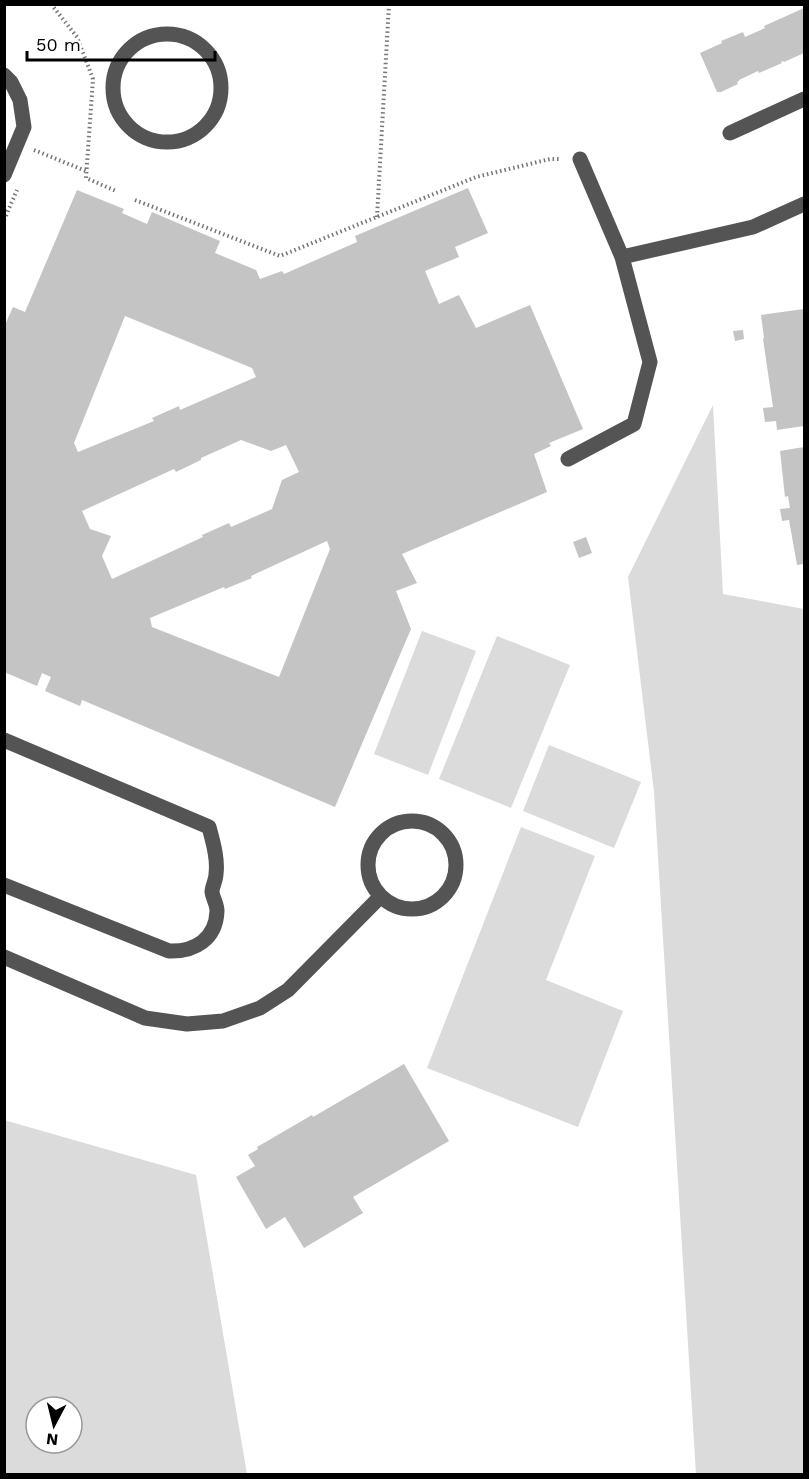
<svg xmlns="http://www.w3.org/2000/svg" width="809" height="1479" font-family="'Work Sans',sans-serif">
<rect width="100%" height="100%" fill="#fff"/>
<!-- green -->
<path fill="#dbdbdb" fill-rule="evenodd" d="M713,405L723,594L804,609V1474H696L654,792L628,577Z
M422,631L476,651L428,775L374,754Z
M497,636L570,665L511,808L439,779Z
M549,745L641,782L614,848L523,811Z
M521,827L595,856L546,980L623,1011L578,1127L427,1068Z
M4,1120L196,1175L247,1474H5ZM36,1407H72V1443H36Z"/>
<!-- building -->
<path fill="#c4c4c4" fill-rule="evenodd" d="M804,8V53L784,62L783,61L781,62L782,63L759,73L758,71L739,80V81L737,82L738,84L721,92H717L700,53L722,43L721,41L743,32L745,37L765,28L764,26Z
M468,188L488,233L455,247L459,257L425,271L439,304L459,295L476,328L530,305L583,429L549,443L551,446L534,454L547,492L402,554L417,583L396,591L411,629L335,807L82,700L80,706L45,691L51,677L42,673L37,686L4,672V327L13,307L25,312L77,190L124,209L122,213L147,224L152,212L220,241L215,253L256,270L260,279L282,271L284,274L357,242L355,236ZM125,316L252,368L256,377L180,410L179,406L152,418L154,421L78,452L74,443ZM241,440L271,451L286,445L299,472L282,480L272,509L231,527L229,523L202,535L203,537L112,579L102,556L111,536L90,529L82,511L174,469L176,472L201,460V458ZM327,541L330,549L279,677L152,627L150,618L224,587L225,589L252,578L251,576Z
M804,309V426L777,430L776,421L765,422L763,408L773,407L763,339L764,338L761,315Z
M743,330L744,339L735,341L733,331Z
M804,447V564L797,565L789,520L782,521L780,509L790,508L788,496L785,497L780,451Z
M586,537L592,553L579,558L573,542Z
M404,1064L449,1141L353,1197L363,1213L304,1248L285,1217L266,1229L236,1177L255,1166L248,1155L258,1149L257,1147L312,1115L313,1117Z"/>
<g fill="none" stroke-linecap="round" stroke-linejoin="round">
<!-- path -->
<path stroke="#767676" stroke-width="4" stroke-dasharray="1.5 3" stroke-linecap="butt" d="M51,4L77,37L93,79L86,178L116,191
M34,150L86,171
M135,200L280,256L476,177L550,159H561
M377,217L389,4
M4,220L17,190"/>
<!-- minor -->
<path stroke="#545454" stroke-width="15" d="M113 88a54 54 0 1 1 108 0a54 54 0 1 1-108 0Z
M4,75L11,82L20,100L24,127L4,175
M730,133L804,99
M622,257L753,227L804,204
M568,459L634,424L650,362L622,257L580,159
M4,740L209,827C213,842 218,859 216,874C216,880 212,887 212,892C213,899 217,904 217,911C216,939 195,952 169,951L4,885
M368 865a44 44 0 1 1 88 0a44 44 0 1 1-88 0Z
M4,957L145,1018L187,1024L223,1021L260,1008L288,990L381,896"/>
</g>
<!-- border -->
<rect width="809" height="1479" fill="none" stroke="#000000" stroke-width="12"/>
<!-- north arrow -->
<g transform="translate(54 1425) rotate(187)"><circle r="28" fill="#ffffff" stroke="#999999" stroke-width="1.5"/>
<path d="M0-4.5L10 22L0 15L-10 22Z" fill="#000000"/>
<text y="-9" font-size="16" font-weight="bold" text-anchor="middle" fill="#000000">N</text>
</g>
<!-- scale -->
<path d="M27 51v9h188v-9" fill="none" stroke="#000000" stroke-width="3"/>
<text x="36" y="51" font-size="18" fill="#000000" stroke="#ffffff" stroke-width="4.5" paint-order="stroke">50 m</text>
</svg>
